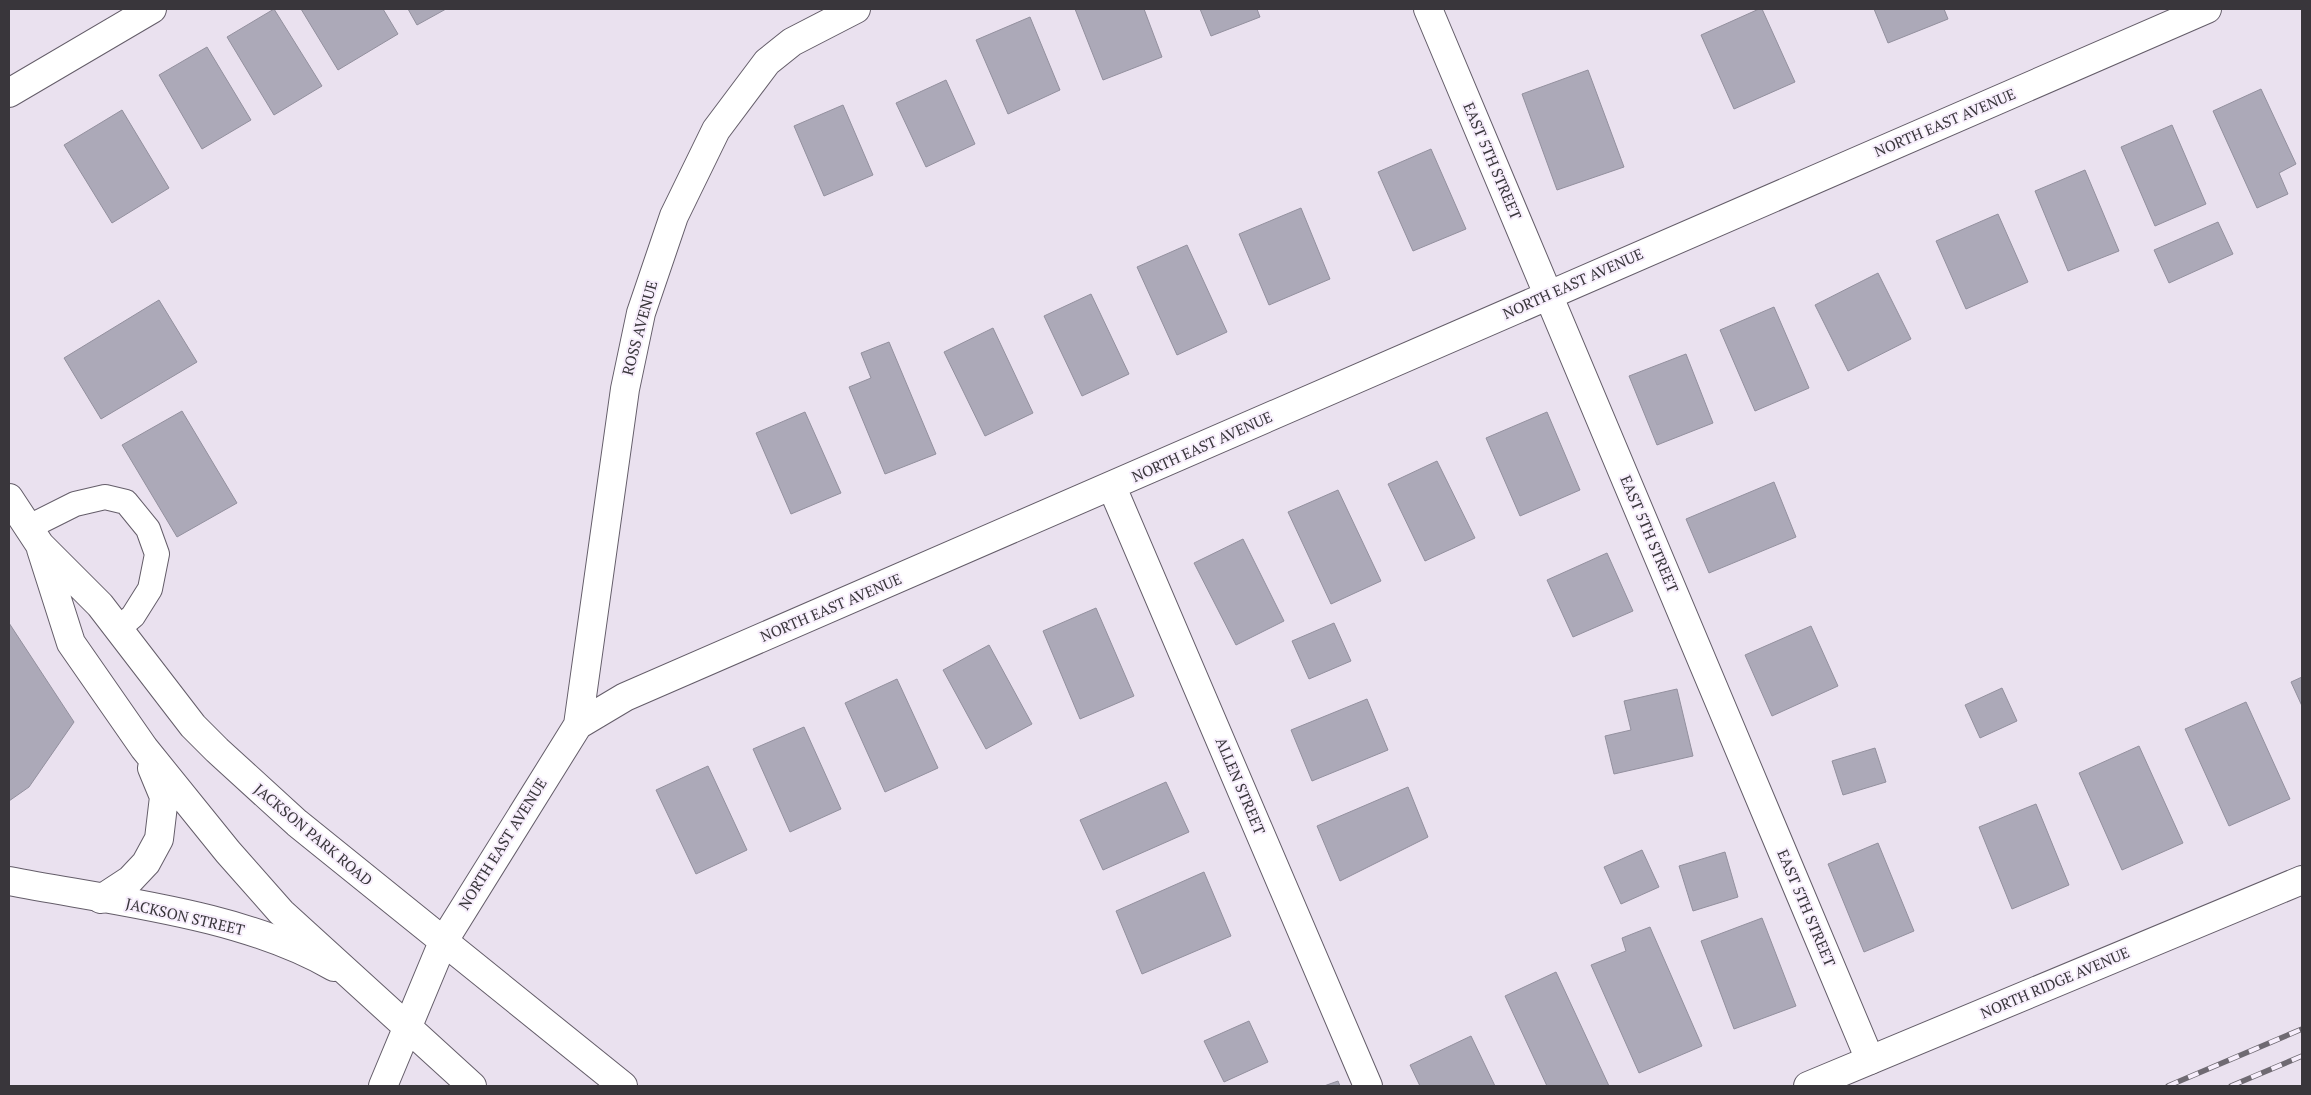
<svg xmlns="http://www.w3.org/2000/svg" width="2311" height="1095" font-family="'PT Serif',serif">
<rect width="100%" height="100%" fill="#eae1ef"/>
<!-- building -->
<path fill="#aca9b8" stroke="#93909e" d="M274,9L322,86L274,115L227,37Z
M301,9H383L398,34L338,70Z
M408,9H446L417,25Z
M1075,9H1144L1162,57L1103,80Z
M1200,9H1257L1260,17L1211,36Z
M1759,9H1762L1795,82L1734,109L1701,35Z
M1874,9H1944L1948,19L1888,43Z
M1030,17L1060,90L1008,114L976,40Z
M207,47L251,120L202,149L159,75Z
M1588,70L1624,167L1557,190L1522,94Z
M946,80L975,144L926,167L896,103Z
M2261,89L2296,164L2279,173L2288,194L2257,208L2213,111Z
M843,105L873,175L824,196L794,126Z
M122,110L169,188L112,223L64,145Z
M2172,125L2206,204L2155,226L2121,147Z
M1431,149L1466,229L1413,251L1378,172Z
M2085,170L2119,251L2068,271L2035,191Z
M1301,208L1330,279L1269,305L1239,234Z
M1998,214L2028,282L1966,309L1936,241Z
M2218,222L2233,254L2169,283L2154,250Z
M1187,245L1227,332L1177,355L1137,267Z
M1878,273L1911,339L1848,371L1815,305Z
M1091,294L1129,374L1082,396L1044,316Z
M159,300L197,362L101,419L64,358Z
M1774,307L1809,388L1755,411L1720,330Z
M993,328L1033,413L985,436L944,352Z
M889,342L936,454L885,474L849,387L871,378L861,353Z
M1686,354L1713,423L1657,445L1629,376Z
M182,411L237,503L177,537L122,445Z
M805,412L841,493L791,514L756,433Z
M1547,412L1580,490L1520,516L1486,438Z
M1437,461L1475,538L1425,561L1388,484Z
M1774,482L1796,537L1709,573L1686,519Z
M1338,490L1381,581L1331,604L1288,512Z
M1243,539L1284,621L1236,645L1194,563Z
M1607,553L1633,611L1573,637L1547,580Z
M1096,608L1134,696L1080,719L1043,631Z
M9,623L74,722L29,787L9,801Z
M1334,623L1351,661L1309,679L1292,641Z
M1811,626L1838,686L1772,716L1745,655Z
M989,645L1032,724L986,749L943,670Z
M2302,677V706L2291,682Z
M897,679L938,768L885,792L845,703Z
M2002,688L2017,721L1980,738L1965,705Z
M1677,689L1693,756L1614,774L1605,736L1631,730L1624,701Z
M1367,699L1388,750L1312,781L1291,730Z
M2246,702L2290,799L2229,826L2185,729Z
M804,727L841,809L790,832L753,749Z
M2139,746L2183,843L2122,870L2079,773Z
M1875,748L1886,782L1843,795L1832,761Z
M708,766L747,850L696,874L656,790Z
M1166,782L1189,832L1103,870L1080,820Z
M1408,787L1428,837L1340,881L1317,826Z
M2036,804L2069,885L2012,909L1979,827Z
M1878,843L1914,931L1864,952L1828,864Z
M1642,850L1659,887L1621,904L1604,867Z
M1725,852L1738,897L1693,911L1679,866Z
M1204,872L1231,936L1142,974L1116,911Z
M1762,918L1796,1006L1734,1029L1701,941Z
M1650,927L1702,1046L1639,1073L1591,965L1626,951L1622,938Z
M1556,972L1609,1086H1547L1505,996Z
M1249,1021L1268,1062L1224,1082L1204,1041Z
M1471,1036L1495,1086H1420L1410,1065Z
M1338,1081L1340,1086H1324Z"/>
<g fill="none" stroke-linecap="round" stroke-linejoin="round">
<!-- lane casing -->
<g stroke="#645d69" stroke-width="26">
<path id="lane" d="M27,528L75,504L105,497L126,502L148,529L157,554L150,589L133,616L118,629"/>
</g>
<!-- street casing -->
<g stroke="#645d69" stroke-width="30">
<path id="street" d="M1428,9L1870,1060
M9,93L152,9
M1112,487L1368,1086
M578,725L625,389L641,313L674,216L716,130L767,62L792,42L856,9
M9,881C112,901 243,914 334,967
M443,942L578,725L625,697L2207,9"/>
</g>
<!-- secondary casing -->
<g stroke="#645d69" stroke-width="30">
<path id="secondary" d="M9,498L40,545L100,605L193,726L217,750L297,823L623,1086
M41,549L71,643L144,748L228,852L281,912L472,1086
M101,899L130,880L146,863L159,839L164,797L152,768
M383,1086L443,942
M1808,1086L2302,880"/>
</g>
<!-- lane -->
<use href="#lane" stroke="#fff" stroke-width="24"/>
<!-- street -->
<use href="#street" stroke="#fff" stroke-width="28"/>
<!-- secondary -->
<use href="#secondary" stroke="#fff" stroke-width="28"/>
<!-- rail casing -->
<g stroke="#6f6a72" stroke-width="5.5">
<path id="rail" d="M2168,1086L2302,1029
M2231,1086L2302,1056"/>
</g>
<!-- rail -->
<use href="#rail" stroke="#f7eefc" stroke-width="4" stroke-dasharray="11" stroke-linecap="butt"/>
</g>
<g text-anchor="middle" stroke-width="4" stroke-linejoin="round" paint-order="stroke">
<!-- street labels -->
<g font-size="15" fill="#39363b" stroke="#f7eefc">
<text transform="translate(1945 123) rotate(-23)" y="5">NORTH EAST AVENUE</text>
<text transform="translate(1492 161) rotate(67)" y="5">EAST 5TH STREET</text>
<text transform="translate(1573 284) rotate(-24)" y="5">NORTH EAST AVENUE</text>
<text transform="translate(640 328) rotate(-75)" y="5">ROSS AVENUE</text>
<text transform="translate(1202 447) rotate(-24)" y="5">NORTH EAST AVENUE</text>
<text transform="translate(1649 534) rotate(67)" y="5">EAST 5TH STREET</text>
<text transform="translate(831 608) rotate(-23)" y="5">NORTH EAST AVENUE</text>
<text transform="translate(1240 786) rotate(67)" y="5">ALLEN STREET</text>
<text transform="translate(313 835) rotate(40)" y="5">JACKSON PARK ROAD</text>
<text transform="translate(503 844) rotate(-58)" y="5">NORTH EAST AVENUE</text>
<text transform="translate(1806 908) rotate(67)" y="5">EAST 5TH STREET</text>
<text transform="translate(185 917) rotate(13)" y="5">JACKSON STREET</text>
<text transform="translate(2055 983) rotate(-23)" y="5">NORTH RIDGE AVENUE</text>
</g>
</g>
<!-- border -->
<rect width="2311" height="1095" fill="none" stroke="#39363b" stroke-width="20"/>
</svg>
